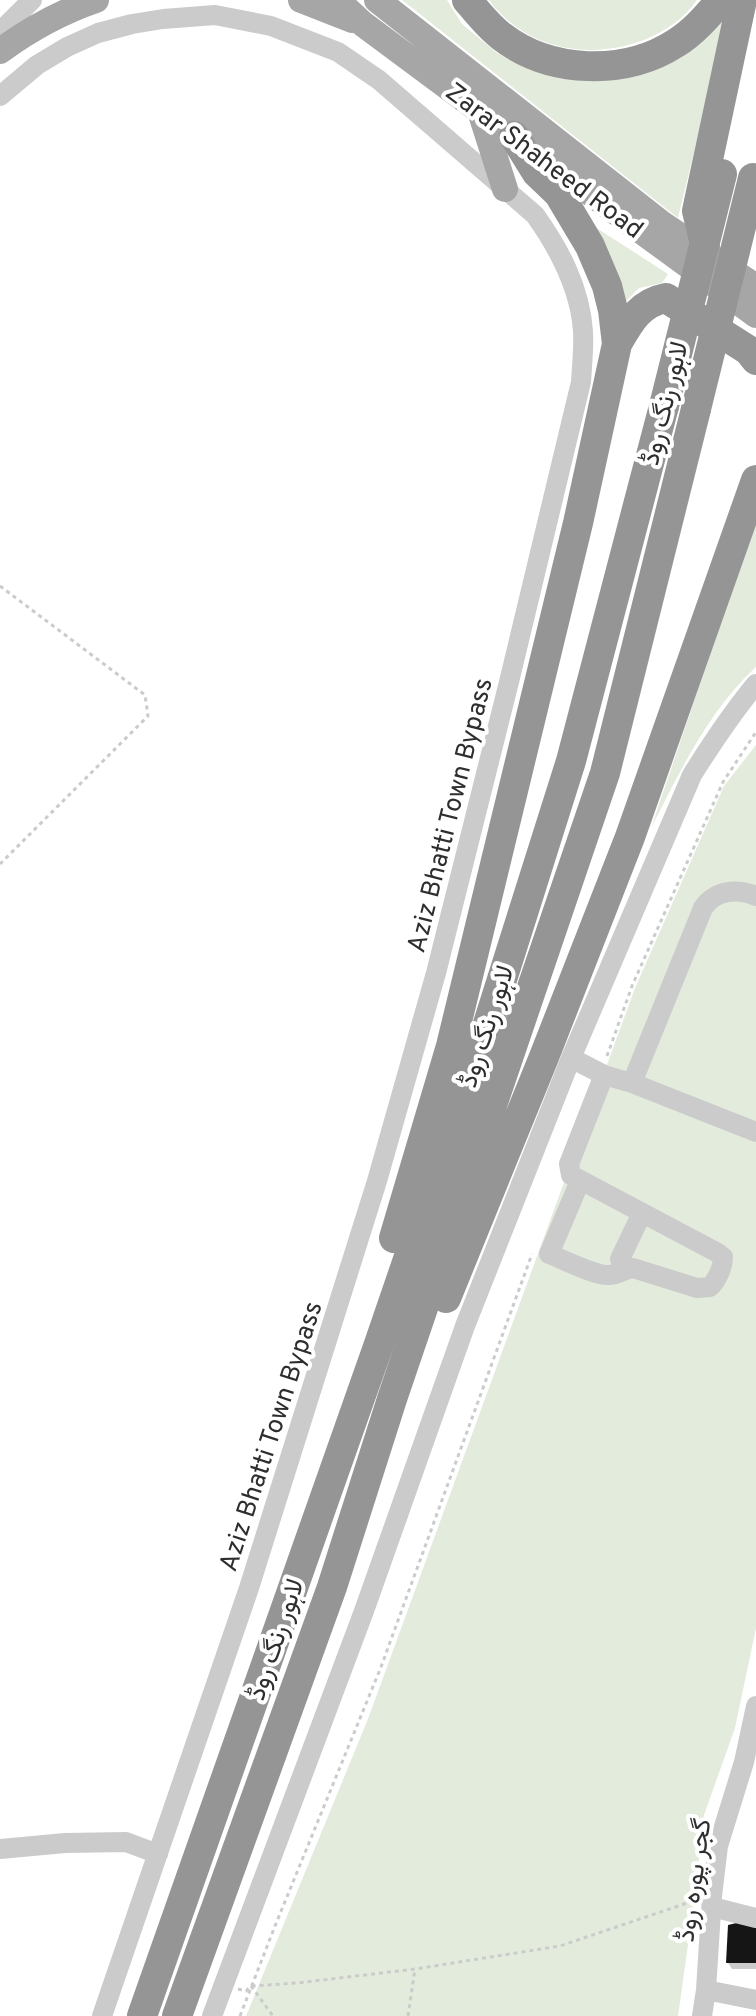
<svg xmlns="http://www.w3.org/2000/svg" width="756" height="2016" font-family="Overpass,Vazirmatn,sans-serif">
<rect width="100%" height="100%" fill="#fff"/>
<!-- green -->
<path fill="#e3ebdc" d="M402,0H447L462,24L497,53L530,69L575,79L727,15L678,218Z
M489,0H697C684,19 665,31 644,40C588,61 525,49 489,0Z
M595,227L668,274L662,283L639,288L624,303Z
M756,519V667C708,711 680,772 651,828Z
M756,745V1628L735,1728L704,1815L694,1902L678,2016H246L368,1719L635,988L724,786Z"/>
<!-- shadow -->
<path fill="#0003" d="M756,1924V1969H732L728,1963Z"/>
<!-- building -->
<path fill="#151515" d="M749,1920L756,1922V1963H726L728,1925Z"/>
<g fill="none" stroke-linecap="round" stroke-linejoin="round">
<!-- path -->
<path stroke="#cbcbcb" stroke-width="3" stroke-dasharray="4 4" stroke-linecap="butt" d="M0,586L145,695L148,716L0,864
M607,1056L632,986L723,782L756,732
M251,1986L273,2016
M238,1989L246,1991L251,1986L297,1983L415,1969L560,1946L693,1901
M240,2016L275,1926L381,1667L532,1254
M408,2016L415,1969"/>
<!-- minor -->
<path stroke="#cbcbcb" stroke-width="20" d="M0,32L32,0
M0,96L37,65L67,47L98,33L132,24L163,19L215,15L271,26L338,52L379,80L535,215C560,250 580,288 583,331C584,348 582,365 581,382L509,682L436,973L377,1181L249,1588L102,2016
M571,1058L604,1075L632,1083L756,1132
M632,1083L703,908C715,890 737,888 756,896
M580,1181L549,1254C562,1259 596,1276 609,1275C618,1275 624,1269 633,1268L697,1288L710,1287C717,1280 723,1267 723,1257L718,1253L571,1175L569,1164L604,1075
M623,1269L620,1259L642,1213
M0,1849L65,1843L126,1842L158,1854
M712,1907L756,1918
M706,1990L756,2000
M212,2016L364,1611L465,1326L571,1058L692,775C712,743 732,713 756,684
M702,2016L706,1990L712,1896L718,1846L744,1762L756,1706"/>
<!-- major -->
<path stroke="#a6a6a6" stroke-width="26" d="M301,0L352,20
M337,0L363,24L648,236L756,315
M377,0L661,223L756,287
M0,51C30,29 61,12 96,0
M480,111L505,189"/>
<!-- highway -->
<path stroke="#959595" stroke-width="30" d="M467,0C478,13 488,26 501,36C550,74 625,76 676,43C694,32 708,15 721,0
M514,136L537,173L559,194L590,246L607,286L613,310L617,344
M705,244L697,211L742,0
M394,1238L451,1046L578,523L617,344C629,323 639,303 666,298L748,350L756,360
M446,1298L544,1057L630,837L756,480
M142,2016L379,1344L480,1049L571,761L664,406
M177,2016L332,1587L392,1399L605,773L696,409"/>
<!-- highway-bridge -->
<path stroke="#959595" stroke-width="30" d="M664,406L722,174
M696,409L753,178"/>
</g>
<g text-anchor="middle" stroke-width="8" stroke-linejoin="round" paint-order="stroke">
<!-- street labels -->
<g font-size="26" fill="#2e2e2e" stroke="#fff">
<text transform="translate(545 160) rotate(37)" y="9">Zarar Shaheed Road</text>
<text transform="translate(664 403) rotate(-76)" y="9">لاہور رنگ روڈ</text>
<text transform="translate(449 815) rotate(-76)" y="9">Aziz Bhatti Town Bypass</text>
<text transform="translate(486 1026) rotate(-72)" y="9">لاہور رنگ روڈ</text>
<text transform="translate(270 1436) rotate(-72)" y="9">Aziz Bhatti Town Bypass</text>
<text transform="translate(275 1639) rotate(-71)" y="9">لاہور رنگ روڈ</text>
<text transform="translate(693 1880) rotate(-82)" y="9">گجر پورہ روڈ</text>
</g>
</g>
</svg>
